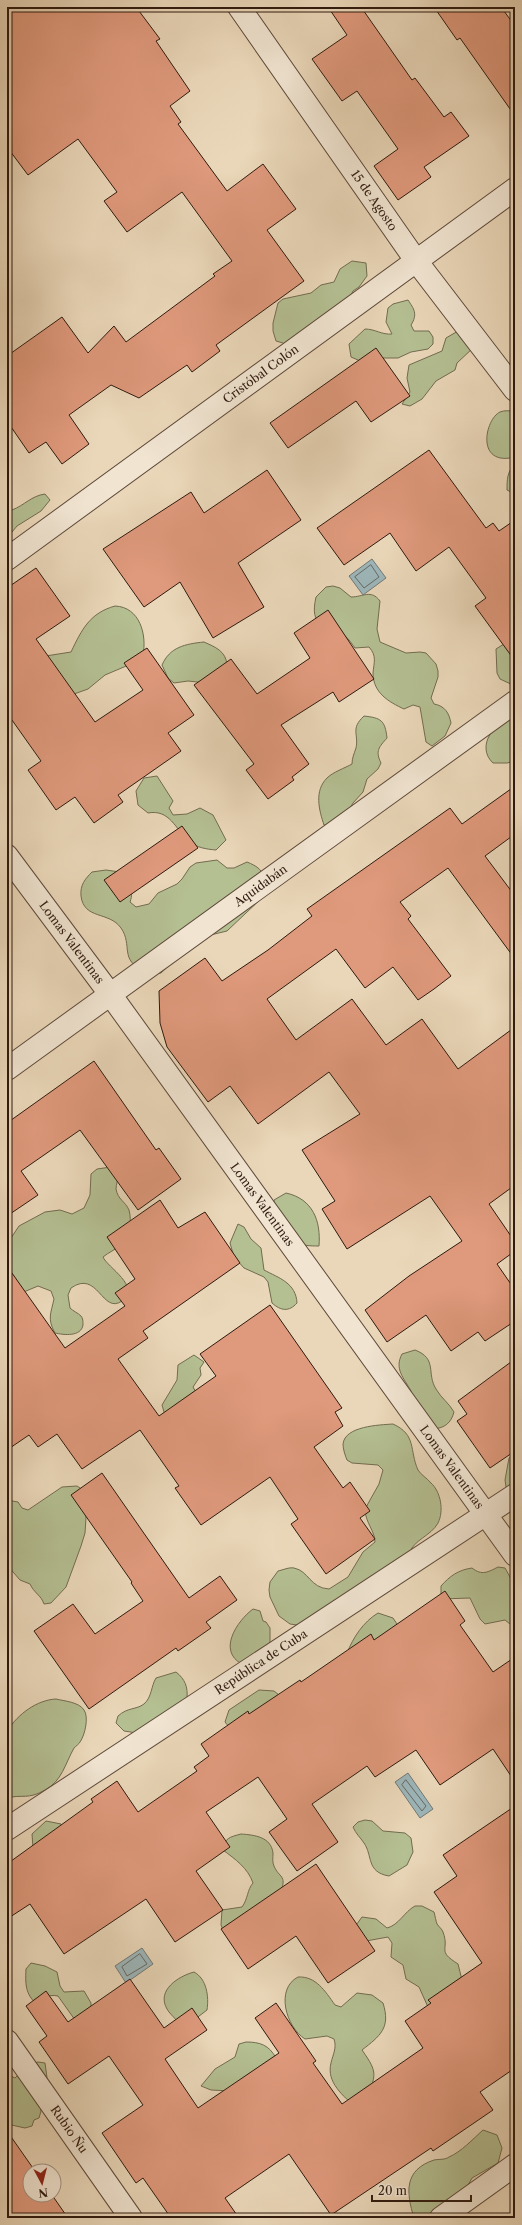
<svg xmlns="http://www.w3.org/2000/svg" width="522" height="2225" font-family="'Libre Caslon Text',serif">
<rect width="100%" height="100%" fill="#ead7b9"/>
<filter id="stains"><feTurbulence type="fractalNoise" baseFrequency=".005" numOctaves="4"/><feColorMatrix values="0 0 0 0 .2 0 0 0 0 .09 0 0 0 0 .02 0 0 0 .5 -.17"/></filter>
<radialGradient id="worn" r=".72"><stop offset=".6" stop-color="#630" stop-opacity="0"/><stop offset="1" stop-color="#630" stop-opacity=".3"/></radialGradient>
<!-- green -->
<path fill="#b4bf92" stroke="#726c50" d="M352,261L366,263L367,276L359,287L353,291L344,311L289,349L283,343L276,341L273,331V323L278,303L283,299L311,293L321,285L334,282L340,269Z
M408,300C414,309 418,314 411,325L414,331H429L433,337V344L428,349L411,352L398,358H378L365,363L351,357L349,344L365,329C375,329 382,335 392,334L386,322L388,308L393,304Z
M458,331L473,348L457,363L455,370L436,381L422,399L410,406L402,404L410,392L407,378L409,365L442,351L446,338Z
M515,411V457C475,467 485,419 500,412C504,410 510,411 515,411Z
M515,465V494L507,490C507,480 507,471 515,465Z
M45,494L50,500L41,511L17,526L7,538V507L12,510C25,505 31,496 45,494Z
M333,586L340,588L351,597C363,597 371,589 380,601L377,629L380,642L406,653L420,652L426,653L436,664L438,671V677L431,698L434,704C445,706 449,713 451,723L445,736L432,746L426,742L420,707L413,705L404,709C389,702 373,693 373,673C374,662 377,656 369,647L355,648C352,644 349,639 345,636C325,624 309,628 316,597L326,587Z
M115,606C140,607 147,635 143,655L131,664L105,675L88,689L74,694L7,672L33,658L71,652C82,629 90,613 115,606Z
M515,637V686L500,679L497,673L496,649Z
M204,642C215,647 226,651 227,665L207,683L188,681L174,683L168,678L162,665C170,647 185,644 204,642Z
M364,716C381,718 385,720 387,738C379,747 375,751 381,763L378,769L367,779L363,792L353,803L346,815L335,824L324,825C319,810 314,791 327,778C333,772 345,768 352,764C352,758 354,754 356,748C359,734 350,729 364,716Z
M515,718V761L507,763H493C475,746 495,720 515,718Z
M157,776L173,801L169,808L173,815L187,814L200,808L213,815L226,840L216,850C206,849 197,848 189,841C175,829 170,809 148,813L138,805L136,791L144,778Z
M217,860L227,868H234L247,862C267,870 263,876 264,896L227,931L198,938L161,973C155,974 150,972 144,970C119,961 133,945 121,928C109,911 84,920 81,896C80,885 85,879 92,872L106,870L120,872C127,882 135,889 130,902L136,907L149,904L158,893L177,884L182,879L190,867L196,863Z
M111,1167L119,1174C118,1179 116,1185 116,1189C118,1200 125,1201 129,1210C132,1220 130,1238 121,1245C115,1250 109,1252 103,1257C107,1267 142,1287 122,1301C102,1315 98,1269 71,1288L68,1295L70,1308C73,1311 78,1313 81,1316C83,1318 83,1322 83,1325C81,1337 64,1335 55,1333C47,1319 51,1313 54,1299L51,1291L38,1286L7,1299V1244L19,1226L45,1212L60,1210L72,1214L84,1208L90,1195L91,1174L97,1169Z
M286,1193C313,1199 321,1221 319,1246C310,1246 301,1246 294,1240C287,1234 274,1209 274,1200Z
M238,1224L244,1227L251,1239L261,1248L264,1270C279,1278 296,1283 297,1303C289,1312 281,1311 272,1303L268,1282L264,1277L244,1268L234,1257L230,1243Z
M415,1350C438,1359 426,1373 436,1389C441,1398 449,1403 454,1412C451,1423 445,1428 433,1429C427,1420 418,1410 413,1400C412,1397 412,1394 411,1391C404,1378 394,1369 402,1354Z
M194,1355L204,1362L200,1368L201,1375L193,1387L200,1399L166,1419L162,1405L177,1380L178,1365Z
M393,1424C417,1435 409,1450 418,1470C421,1475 427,1478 431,1483C441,1492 444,1511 438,1523C431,1536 413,1540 409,1554L317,1622L297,1625L290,1624L279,1616L270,1597L269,1590L270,1582L278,1571C283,1570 289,1567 294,1568C309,1571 310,1588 329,1589L348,1577L363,1552L375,1542C375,1531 365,1522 365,1509L379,1484L383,1470L378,1465L352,1463L347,1460C345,1455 343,1449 343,1444C345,1426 379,1425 393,1424Z
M515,1454V1497L507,1494L505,1480L509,1458Z
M77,1486L83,1490L86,1518L85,1533L81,1546L66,1587L51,1603L44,1604C41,1595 34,1593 30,1584L20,1580L7,1565V1500L18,1502L22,1508L28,1510L62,1487Z
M498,1567L505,1568L515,1586V1628L505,1620L485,1624L480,1619L470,1598L441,1599V1586C450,1576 458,1570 472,1568C482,1576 488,1572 498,1567Z
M253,1609L260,1611L263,1621L266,1622L270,1628V1650L242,1664C217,1651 237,1621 253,1609Z
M378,1613L393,1618L397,1624V1631L347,1653C353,1638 363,1622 378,1613Z
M176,1672C185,1679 188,1687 187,1698L137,1733L124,1731L116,1723L118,1716C128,1707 136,1710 144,1704C152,1697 151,1686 156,1678Z
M259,1690L274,1691L279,1695L230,1728L225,1722L229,1710Z
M56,1699C64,1701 79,1702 84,1710C89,1717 85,1735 80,1742C79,1744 76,1746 74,1748C65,1764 62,1781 45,1790C28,1800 22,1794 7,1798C7,1789 5,1734 8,1730C18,1714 37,1700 56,1699Z
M365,1820L372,1821L383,1831L405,1833L411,1838L413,1852L407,1865L389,1876C366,1872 373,1856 364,1843C360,1837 356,1834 353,1827L358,1822Z
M46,1821L61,1824L66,1840L33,1848L32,1834Z
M241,1834C255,1835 271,1837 273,1853C273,1858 272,1862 274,1866C279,1878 287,1875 281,1891L225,1935L221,1925L222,1910L242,1907C248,1899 247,1890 253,1883C248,1868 235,1859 223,1850C224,1838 230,1837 241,1834Z
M415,1906H422L434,1912C435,1916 436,1921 437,1924C439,1927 442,1929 443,1932C450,1951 436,1950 458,1964L463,1984L428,2007L419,1987L406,1979L403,1965L391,1957L392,1943L388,1937L366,1941L354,1928L362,1917L376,1919L387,1928C399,1925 404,1912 415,1906Z
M31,1963L45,1966L57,1972L60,1986L64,1992L84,1991L91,2003V2009L75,2020L58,1996C47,1994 44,1998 40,2007C26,1996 25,1987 26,1969Z
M194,1972C207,1979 209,1997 207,2010L190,2023L177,2021C174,2017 169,2013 167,2009C156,1990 179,1976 194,1972Z
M298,1977C316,1976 325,1991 335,2005L341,2007L357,1993L372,1995L383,2003C391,2028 380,2036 362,2050C379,2074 375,2074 367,2101L356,2108C344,2096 326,2083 331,2063C333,2054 337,2048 334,2039L327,2036L305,2039C286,2027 275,1989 298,1977Z
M246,2042C260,2042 269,2045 276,2058L231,2091L211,2090L201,2086L215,2069L235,2057L239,2044Z
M38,2062L45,2063L48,2085L39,2097L41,2111L39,2118L34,2120L32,2126L25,2128L7,2124V2074L15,2078L30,2064Z
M483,2130L497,2135L502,2148L498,2163L472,2178L458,2203L431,2218H414C406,2192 404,2170 434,2160C439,2159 445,2160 449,2157C461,2152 473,2139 483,2130Z"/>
<!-- water -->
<path fill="#9db7bb" stroke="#717876" d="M372,559L386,578L363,595L349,576Z
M408,1773L433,1809L420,1818L395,1782Z
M142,1948L153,1964L126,1983L115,1966Z"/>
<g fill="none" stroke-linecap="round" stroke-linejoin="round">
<!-- shore -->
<path stroke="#666865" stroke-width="1" d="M371,565L379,577L364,588L355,577Z
M406,1780L426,1806L422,1811L402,1785Z
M140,1954L147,1964L127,1976L122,1967Z"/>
</g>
<!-- building -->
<path fill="#df997c" stroke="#2f1a0f" d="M7,7H136L160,39L156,41L190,91L170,106L181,122L178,124L227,191L263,164L296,209L267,230L304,281L216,345L220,351L192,372L187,365L139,398L111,385L69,415L89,444L62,464L46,442L29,453L7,421V356L62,317L88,353L114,326L126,342L215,276L213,274L232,261L182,192L127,232L104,201L117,192L78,139L28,175L7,147Z
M328,7H361L412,80L415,78L444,117L451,112L469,136L424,167L431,177L398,200L374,166L398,149L357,91L342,101L312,59L347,35Z
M434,7H501L515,26V116L460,38L457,40Z
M376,348L410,396L371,422L356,401L288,448L270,423Z
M429,450L486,528L493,523L499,531L515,520V661L475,606L486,598L449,547L416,571L390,533L344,565L317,528Z
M267,470L301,520L238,563L264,607L213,638L180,582L144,607L103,549L191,492L204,513Z
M36,568L70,616L36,639L95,722L143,690L124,663L147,648L194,715L168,733L181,751L118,795L123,802L94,823L75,797L56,810L28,770L41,761L7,713V588Z
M328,610L374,679L339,702L333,692L281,725L309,764L292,777L294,780L268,799L246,770L254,764L194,685L231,659L257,694L310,658L294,633Z
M515,786V834L485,856L515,896V959L448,868L400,902L411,916L408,919L451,976L434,989L418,1000L393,967L365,988L336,949L267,999L296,1040L352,999L386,1045L422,1019L458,1069L515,1027V1185L489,1204L515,1242V1251L497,1264L515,1290V1321L485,1341L478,1332L451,1351L426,1315L387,1342L365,1310L409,1276L462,1241L430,1196L347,1249L322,1209L335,1201L302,1150L360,1114L329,1072L258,1124L230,1086L208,1102L167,1047L160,1023L159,991L205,958L222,981L268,950L312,916L307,909L450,808L462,824Z
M182,826L198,848L120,902L104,880Z
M94,1061L156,1150L159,1148L181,1179L138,1210L80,1130L21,1171L38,1195L7,1216V1123Z
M160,1200L178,1228L205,1212L240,1263L143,1331L148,1338L118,1359L159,1416L216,1376L200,1354L270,1305L342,1408L335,1412L343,1426L314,1447L343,1488L350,1482L370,1511L360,1518L375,1539L326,1574L291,1524L298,1519L270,1477L201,1525L175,1488L179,1486L140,1430L82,1469L57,1434L38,1447L29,1435L7,1450V1266L65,1348L125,1306L115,1293L135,1279L107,1237Z
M515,1359V1451L490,1468L457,1421L467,1414L458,1401Z
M102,1473L189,1598L220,1576L237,1600L206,1622L211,1628L178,1651L176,1648L89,1709L34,1631L73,1604L95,1634L143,1601L131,1583L132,1582L71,1495Z
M445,1591L465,1621L460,1625L493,1672L515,1657V1782L493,1749L440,1785L416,1750L375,1777L367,1766L312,1804L338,1842L297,1871L269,1832L287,1819L258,1777L206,1812L230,1847L196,1871L223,1910L175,1942L146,1899L64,1954L30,1904L7,1919V1864L93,1802L91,1799L117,1781L138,1812L197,1771L194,1767L209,1756L201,1744L248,1711L249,1714L300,1680L301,1682L371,1634L374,1640Z
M515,1806V2068L480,2092L493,2110L433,2151L431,2148L331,2215L289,2154L225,2198L239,2218H171L143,2178L136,2183L102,2133L143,2105L109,2056L68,2084L39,2042L47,2036L26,2006L46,1991L68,2022L130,1979L164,2028L192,2008L207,2030L165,2059L198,2108L279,2053L255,2018L276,2003L316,2061L313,2063L342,2104L423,2048L405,2021L431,2003L428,2000L482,1963L434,1892L457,1876L443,1855Z
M316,1864L375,1951L328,1983L296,1936L248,1969L221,1929Z
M7,2131L35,2171H30V2195H52L68,2218H7Z"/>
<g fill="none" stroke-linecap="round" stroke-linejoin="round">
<!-- minor casing -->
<g stroke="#5e493a" stroke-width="24">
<g id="minor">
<path id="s1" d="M239,7L417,262L515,390"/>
<path id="s2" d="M7,559L515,189"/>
<path id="s3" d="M7,856L110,994L515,1555"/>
<path id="s4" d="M7,1069L515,702"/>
<path id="s5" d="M7,1829L515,1495"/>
<path id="s6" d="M7,2041L131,2218"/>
<path d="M441,2218L515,2165"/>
</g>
</g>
<!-- minor -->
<use href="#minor" stroke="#f1e5d2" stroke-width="22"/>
</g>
<g text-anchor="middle" stroke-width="3" stroke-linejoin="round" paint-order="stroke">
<!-- street labels -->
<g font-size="12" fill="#2f1a0f" stroke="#f1e5d2">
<text dy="4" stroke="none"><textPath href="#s1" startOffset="236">15 de Agosto</textPath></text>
<text dy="4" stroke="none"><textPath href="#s2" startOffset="314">Cristóbal Colón</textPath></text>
<text dy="4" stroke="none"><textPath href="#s4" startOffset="313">Aquidabán</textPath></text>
<text dy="4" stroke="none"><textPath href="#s3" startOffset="108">Lomas Valentinas</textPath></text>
<text dy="4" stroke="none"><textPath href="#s3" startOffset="432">Lomas Valentinas</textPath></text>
<text dy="4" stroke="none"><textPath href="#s3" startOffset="756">Lomas Valentinas</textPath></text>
<text dy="4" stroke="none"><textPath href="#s5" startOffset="304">República de Cuba</textPath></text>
<text dy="4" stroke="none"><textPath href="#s6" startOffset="108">Rubio Ñu</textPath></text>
</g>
</g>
<!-- margin -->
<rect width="522" height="2225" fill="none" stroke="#ead7b9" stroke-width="24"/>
<rect x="8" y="8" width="506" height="2209" fill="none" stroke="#2f1a0f" stroke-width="2"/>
<rect x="12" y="12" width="498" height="2201" fill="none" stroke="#2f1a0f"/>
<!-- north arrow -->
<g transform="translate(42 2183) rotate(173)"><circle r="19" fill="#f1e5d2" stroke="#a39484"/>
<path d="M0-3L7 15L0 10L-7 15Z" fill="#8f2418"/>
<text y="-6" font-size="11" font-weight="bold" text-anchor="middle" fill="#2f1a0f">N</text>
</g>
<!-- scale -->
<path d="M372 2195v6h99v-6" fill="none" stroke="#2f1a0f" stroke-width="2"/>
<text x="378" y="2195" font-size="12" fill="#2f1a0f" stroke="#f1e5d2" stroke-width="3" paint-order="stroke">20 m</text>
<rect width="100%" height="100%" filter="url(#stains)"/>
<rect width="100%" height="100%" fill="url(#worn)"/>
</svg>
